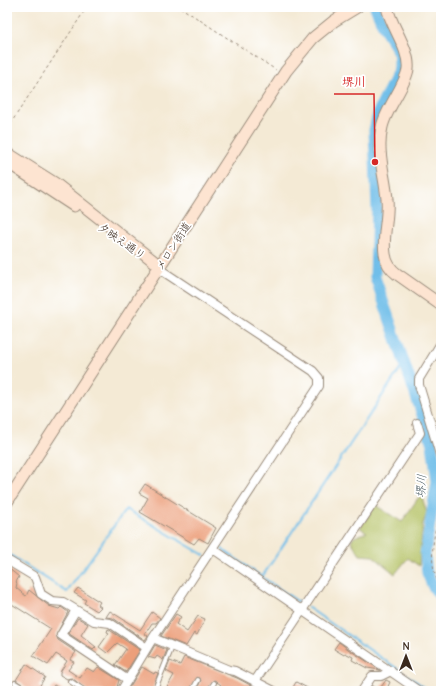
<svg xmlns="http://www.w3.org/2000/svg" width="448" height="698" font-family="'Comic Neue','Klee One',sans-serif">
<rect width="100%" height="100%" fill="#fff"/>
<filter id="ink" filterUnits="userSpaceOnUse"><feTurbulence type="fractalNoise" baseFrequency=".025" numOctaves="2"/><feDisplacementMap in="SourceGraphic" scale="8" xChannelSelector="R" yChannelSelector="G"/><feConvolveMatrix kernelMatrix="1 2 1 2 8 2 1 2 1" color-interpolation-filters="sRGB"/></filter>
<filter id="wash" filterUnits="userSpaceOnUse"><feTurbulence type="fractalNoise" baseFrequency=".012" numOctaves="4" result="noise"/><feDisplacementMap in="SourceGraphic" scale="16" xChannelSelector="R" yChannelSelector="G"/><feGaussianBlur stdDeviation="0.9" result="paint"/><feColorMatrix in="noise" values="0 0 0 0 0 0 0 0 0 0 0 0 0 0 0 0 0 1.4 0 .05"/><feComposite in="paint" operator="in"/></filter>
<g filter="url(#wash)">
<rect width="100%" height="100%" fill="#f4ead5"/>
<!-- green -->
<path fill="#b4c163" stroke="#787640" d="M422,497L427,513L423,524L419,566L408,558L395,574L373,556L360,555L351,541L354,537L367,532L360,528L375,505L402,522L418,498Z"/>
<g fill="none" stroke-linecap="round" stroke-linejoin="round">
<!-- stream -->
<path stroke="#6fbee9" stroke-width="2" d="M222,549L262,577
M7,553L67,592L126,509L204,555
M303,605L262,577L404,363
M307,607L430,691
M9,690L11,686L20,691"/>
<!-- river -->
<path stroke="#6fbee9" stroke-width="11" d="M375,7L384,28L395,46L399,56V69L379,110L374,130L377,210L375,277L432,444L437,481L425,554L427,573L433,587L441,598"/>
</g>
<g id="blocks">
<!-- building -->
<path fill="#ec9f7a" d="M145,484L216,528L208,543L199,538L194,544L140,512L148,498L139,493Z
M7,567L19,577L16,582L17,583L16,588L26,596L29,590L49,606L59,609L61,607L68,612L56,635L58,640L76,652L70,660L74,662L68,670L80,678L87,668L94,672L98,667L119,680L116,691H88L72,678L67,679L60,675V672L67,661L56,654L48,665L33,656L51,629L7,601Z
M78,588L100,602L98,605L101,607L97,611L84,603L86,600L74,593Z
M110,611L140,630L152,612L160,618L156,623H152L145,634L148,636L145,640L113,618L106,617Z
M176,614L181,617L176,624L187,632L198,616L205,619L197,635L194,633L186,646L161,636Z
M78,618L88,624L81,635L96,647L93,650L68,633Z
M108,629L140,650L126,672L115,665L126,649L117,643L107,653L99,647L109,633L107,632Z
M339,642L348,649L380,670L367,668L352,660L353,657L345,653L344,655L334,649Z
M155,645L167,650L163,660L157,656L155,659L148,657Z
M184,657L237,678L252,686L250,691H217L221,685L214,680L206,691L198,687L201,680L198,677L189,691H165L174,675L166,671L170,661L180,665Z
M26,664L45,677L39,687L46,691H32L16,680Z
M142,667L154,674L155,672L158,673L152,691H127Z
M386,680L390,682L386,691H369L372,686L379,690Z
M296,682L313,691H291Z
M54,685L64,691H50Z"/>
</g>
</g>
<g filter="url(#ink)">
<use href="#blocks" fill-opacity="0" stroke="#988a7a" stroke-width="1"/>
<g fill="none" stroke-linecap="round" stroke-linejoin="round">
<!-- lane casing -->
<g stroke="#988a7a" stroke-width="6">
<path id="lane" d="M70,681L85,691
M15,683L28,691
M8,689L12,691
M157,691L155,690L157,684L172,647
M192,691L198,680
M209,691L214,683"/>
</g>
<!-- street casing -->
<g stroke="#988a7a" stroke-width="10">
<path id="street" d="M441,343L419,379V385L441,458
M213,549L419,691
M7,560L35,577L41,594L52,601L63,602L94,621L110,623L147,648
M76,610L61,635L128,680
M153,638L229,670L235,671L274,691
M255,681L420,433L417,423
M121,691L153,638L319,386V378L313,371L158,268
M362,691L372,676H381L391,671"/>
</g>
<!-- secondary casing -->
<g stroke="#988a7a" stroke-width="13">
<path id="secondary" d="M387,7C391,27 410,49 408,69C406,85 386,108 382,127C376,151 385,176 387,199C389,217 382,236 385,254C386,262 390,269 397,274L441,305
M7,153L56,184L160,266
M7,162L74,206
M7,502L286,71L313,38L334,21L357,7"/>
</g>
<!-- path -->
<path stroke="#988a7a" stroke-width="1" stroke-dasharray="3 3" stroke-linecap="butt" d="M180,7L276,70
M7,129L87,7
M441,500C437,529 424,561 441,587"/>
<!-- lane -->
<use href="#lane" stroke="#fff" stroke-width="4"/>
<!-- street -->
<use href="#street" stroke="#fff" stroke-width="8"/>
<!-- secondary -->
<use href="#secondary" stroke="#fde4d1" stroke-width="11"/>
</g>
</g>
<g text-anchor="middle" stroke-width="3.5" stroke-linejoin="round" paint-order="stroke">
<!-- street labels -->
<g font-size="11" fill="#3b2a1e" stroke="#fff">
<text transform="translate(122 241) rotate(35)" y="4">夕映え通り</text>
<text transform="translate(173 246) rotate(-57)" y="4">メロン街道</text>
</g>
<!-- water labels -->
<g font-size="12" font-style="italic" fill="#4d5e65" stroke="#fff">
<text transform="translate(421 486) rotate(-86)" y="4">堺川</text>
</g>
</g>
<!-- callouts -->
<path fill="none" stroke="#d62828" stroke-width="1.5" d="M375 162L374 94H334"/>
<circle fill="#d62828" stroke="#fff" stroke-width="1.5" cx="375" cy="162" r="4"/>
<g font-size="12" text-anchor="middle" font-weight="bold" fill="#d62828" stroke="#fff" stroke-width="3.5" stroke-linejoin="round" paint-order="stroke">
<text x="354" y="86">堺川</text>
</g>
<!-- margin -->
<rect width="448" height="698" fill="none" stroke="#fff" stroke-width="24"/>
<!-- north arrow -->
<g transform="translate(406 656)" stroke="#ffffff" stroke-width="3" paint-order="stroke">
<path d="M0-3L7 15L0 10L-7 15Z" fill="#3b2a1e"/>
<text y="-6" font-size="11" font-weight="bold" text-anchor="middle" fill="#3b2a1e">N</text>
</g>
</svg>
